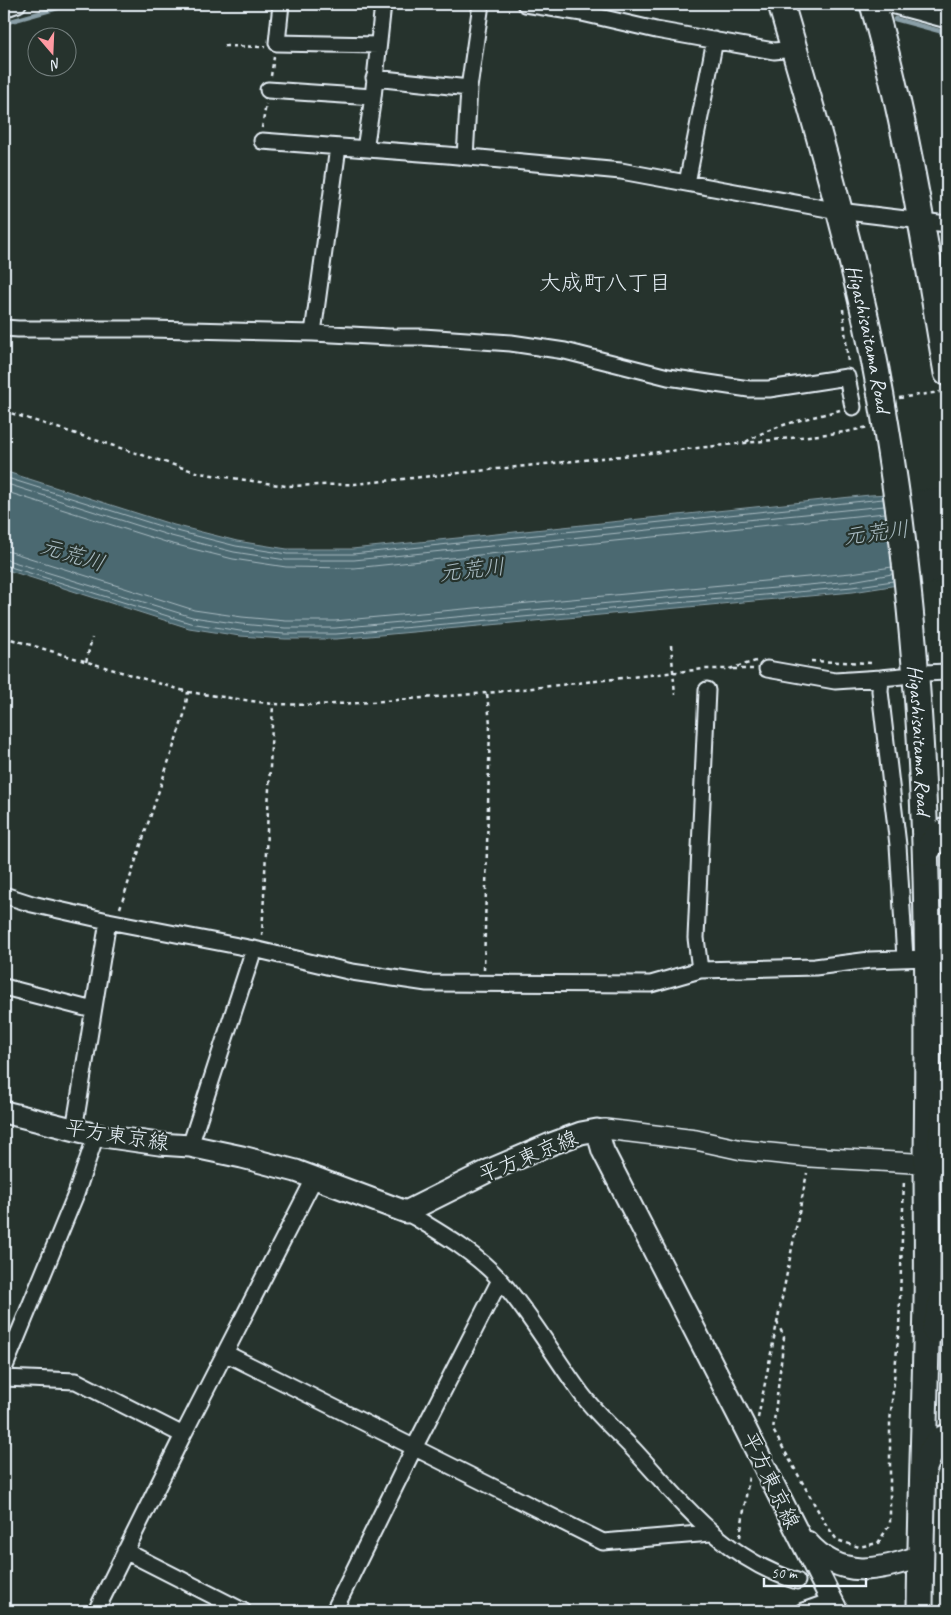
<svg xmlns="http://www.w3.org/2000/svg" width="951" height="1615" font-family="Caveat,'Klee One',sans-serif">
<rect width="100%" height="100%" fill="#26332d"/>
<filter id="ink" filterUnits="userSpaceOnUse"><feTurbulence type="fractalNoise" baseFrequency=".02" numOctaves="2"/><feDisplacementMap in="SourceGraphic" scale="10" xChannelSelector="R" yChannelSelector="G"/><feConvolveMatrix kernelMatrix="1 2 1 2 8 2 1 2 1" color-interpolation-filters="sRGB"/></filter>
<g filter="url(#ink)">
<!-- water -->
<path fill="#4b6971" stroke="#8a9fa7" d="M4,471L174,525L237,541L287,549H352L870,495L947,491L936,579L853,592L336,639H285L240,636L189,628L4,569Z"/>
<!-- pier -->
<path fill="#26332d" d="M947,489V581L894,588L882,492Z"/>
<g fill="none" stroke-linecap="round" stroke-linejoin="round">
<!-- shore -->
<path stroke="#a9bbc2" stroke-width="1" d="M4,477L173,530L236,546L287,554H353L883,499
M4,483L171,536L234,552L286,560H354L884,506
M4,491L169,543L233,559L286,567L354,568L885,513
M4,551L11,552L194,610L242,617L286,621H335L851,573L892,567
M4,559L192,617L241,624L285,628H335L852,581L892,574
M4,565L190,623L240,631L285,634H336L852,587L893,581"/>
<!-- stream -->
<path stroke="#8a9fa7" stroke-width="4.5" d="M838,4L863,10
M895,19L947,33
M4,23L72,4"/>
<!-- minor casing -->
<g stroke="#e8f1f8" stroke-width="19">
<path id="minor" d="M281,4L277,43L378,45
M525,4L582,13L656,30L774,51L794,49
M887,4L947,20
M4,9L18,4
M374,78L469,88
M268,90L373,97
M262,141L447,155L621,171L839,211L947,224
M365,149L373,97L383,4
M465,157L469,88L481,4
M687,183L715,40
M4,328L18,329H150L313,333L389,337H423L511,343L565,351L668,377L749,389H769L847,377L853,407
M313,333L338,147
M767,669L835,681L881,678
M925,673L947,672
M902,676L881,678L880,691L898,845L905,958
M4,895L32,904L108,921L254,949L352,972L427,983L651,984L700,970L815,967L870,960L928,958
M700,970L696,938L707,690
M4,987L93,1010
M74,1130L108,921
M190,1146L254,949
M406,1212C439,1232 475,1252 501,1281C530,1314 552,1353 578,1389C592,1410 616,1431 634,1450C684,1504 724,1559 797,1581
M225,1353L314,1179
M4,1369L76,1194L96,1135
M4,1378L76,1381L183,1435L225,1353L603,1542L711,1533
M125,1551L243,1611
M96,1611L183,1435
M334,1611L414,1448L500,1280
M803,1611L831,1601"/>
</g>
<!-- tertiary casing -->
<g stroke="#e8f1f8" stroke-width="22">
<path id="tertiary" d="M597,1130L605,1129L696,1140L742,1150L810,1157L947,1165"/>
</g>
<!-- secondary casing -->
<g stroke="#e8f1f8" stroke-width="25">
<path id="secondary" d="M4,1112L96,1135L159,1144L190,1146L242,1157L296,1171L406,1212L490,1170L551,1144L581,1133L597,1130L603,1151L745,1428L837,1611
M807,1542C840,1580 879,1571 921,1556"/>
</g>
<!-- trunk casing -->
<g stroke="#e8f1f8" stroke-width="29">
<g id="trunk">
<path id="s1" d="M781,4C810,103 839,202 862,303C879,374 890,447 900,520C927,730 930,943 927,1155C927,1204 928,1252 927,1301C925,1405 921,1508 920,1611"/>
<path d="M873,4C907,124 926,250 947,373"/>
<path d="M926,852L936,838L947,830"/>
<path d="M941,1143L947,1087"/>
<path d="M935,1330L941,1305L947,1294"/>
<path d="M924,1468C929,1455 934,1442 947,1437"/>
</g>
</g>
<!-- path -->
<path stroke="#e8f1f8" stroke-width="2.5" stroke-dasharray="4 4" stroke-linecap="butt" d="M224,46L265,47
M271,76L274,57
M262,128L266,104
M843,309L848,363
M899,398L940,392
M4,411L199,473L286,486L355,484L745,443L846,432L868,427
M746,442C774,424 808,419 840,410
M4,637L188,692L273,704L314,705L358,703L487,693L704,669H729L756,661
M671,645L675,695
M811,661L871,663
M86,662L92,638
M733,669H755
M120,908L184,715L188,692
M262,936L273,704
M484,970L490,724L487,693
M777,1322L784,1337L773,1430L825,1523L837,1540L859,1547L878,1543L890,1524V1422L899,1328L904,1179
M758,1418L807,1173
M740,1537L749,1476
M939,1552L947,1550"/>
<!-- minor -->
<use href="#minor" stroke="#26332d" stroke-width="15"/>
<!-- tertiary -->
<use href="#tertiary" stroke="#26332d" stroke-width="19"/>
<!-- secondary -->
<use href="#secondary" stroke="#26332d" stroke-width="21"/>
<!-- trunk -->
<use href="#trunk" stroke="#26332d" stroke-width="25"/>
</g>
</g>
<g text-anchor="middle" stroke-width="4.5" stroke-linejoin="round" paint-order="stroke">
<!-- street labels -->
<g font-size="21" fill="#e8f1f8" stroke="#26332d">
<text dy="7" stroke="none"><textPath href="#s1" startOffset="346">Higashisaitama Road</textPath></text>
<text dy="7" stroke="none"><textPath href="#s1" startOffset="751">Higashisaitama Road</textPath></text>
<text transform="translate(117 1135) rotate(9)" y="7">平方東京線</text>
<text transform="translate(528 1156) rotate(-22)" y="7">平方東京線</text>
<text transform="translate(771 1480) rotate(64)" y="7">平方東京線</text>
</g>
<!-- neighbourhood labels -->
<g font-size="22" fill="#e8f1f8" stroke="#26332d">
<text x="605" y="290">大成町八丁目</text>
</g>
<!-- water labels -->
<g font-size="22" font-style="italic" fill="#a9bbc2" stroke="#26332d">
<text transform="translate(876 532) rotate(-7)" y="8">元荒川</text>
<text transform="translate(73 554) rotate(17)" y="8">元荒川</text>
<text transform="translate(472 569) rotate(-6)" y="8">元荒川</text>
</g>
</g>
<!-- margin -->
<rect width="951" height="1615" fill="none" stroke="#26332d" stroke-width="20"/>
<rect x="10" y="10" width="931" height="1595" fill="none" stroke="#e8f1f8" stroke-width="2" filter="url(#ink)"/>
<!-- north arrow -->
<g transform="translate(52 52) rotate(161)"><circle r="24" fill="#26332d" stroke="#747f7e"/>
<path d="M0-4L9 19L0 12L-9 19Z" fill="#ff9aa2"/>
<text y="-8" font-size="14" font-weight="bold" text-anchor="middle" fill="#e8f1f8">N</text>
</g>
<!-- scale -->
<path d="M764 1578v8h102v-8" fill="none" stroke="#e8f1f8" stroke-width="2.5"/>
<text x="771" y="1578" font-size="15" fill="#e8f1f8" stroke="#26332d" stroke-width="4" paint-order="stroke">50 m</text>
</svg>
